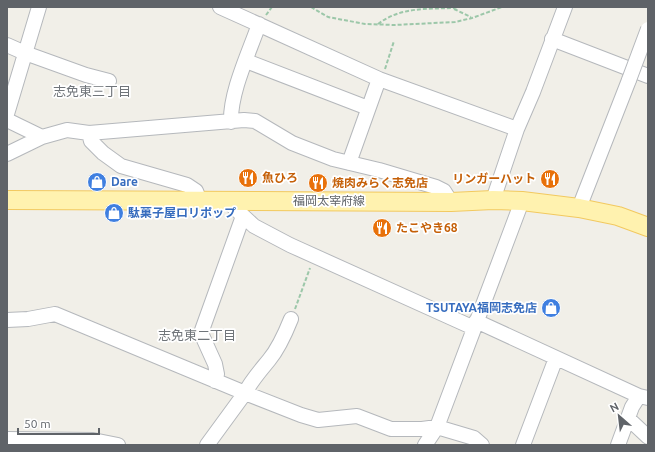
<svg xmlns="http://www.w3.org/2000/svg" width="655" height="452" font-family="Ubuntu,'Noto Sans JP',sans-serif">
<rect width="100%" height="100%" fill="#f1efe8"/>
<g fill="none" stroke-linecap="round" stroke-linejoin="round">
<!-- minor casing -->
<g stroke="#b5b8bc" stroke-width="16">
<path id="minor" d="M220,7L379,79L517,129
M552,39L648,76
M7,45L25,53L86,75L109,81
M246,61L368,108
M7,114L39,7
M7,120L42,137
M231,122C230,92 249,53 259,24
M89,133L91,141L103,153L121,166L187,185L196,191L200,201
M7,154L42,137L67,130L89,133L244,120L255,121L292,143L333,159L379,170L436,187L444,191L451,202
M349,163L379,79
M493,200L517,129L533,92L565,7
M227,201L254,226L290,245L474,328
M579,208L629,80
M7,320L28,319L55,314L245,393L301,415L318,420L357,416L391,429H422L437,427L474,438L482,445
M476,321L639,396L648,398
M215,381L217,374L215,364L201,333L243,216
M627,421L632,422L648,437
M7,439L93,440L118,445
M207,445L245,393C251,381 260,371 269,360C279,348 285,334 291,319
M425,445L437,427L522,201
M523,445L556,358
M618,445L632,407L639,396"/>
</g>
<!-- major casing -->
<g stroke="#f2c960" stroke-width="20">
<path id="major" d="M7,200L451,202L493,200L522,201L579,208L618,216L648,227"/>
</g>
<!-- path -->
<path stroke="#9cc7a9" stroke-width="2" stroke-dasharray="4 2" stroke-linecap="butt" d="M311,7L328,17L365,24L395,25L455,22L472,18L502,7
M454,9L471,17
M266,15L272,7
M378,24C400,7 427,9 453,8L458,7
M385,69L394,41
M295,309L310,268"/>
<!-- minor -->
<use href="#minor" stroke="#fff" stroke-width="14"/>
<!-- major -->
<use href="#major" stroke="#fff2af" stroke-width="18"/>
<!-- minor-bridge casing -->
<g stroke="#b5b8bc" stroke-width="16" stroke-linecap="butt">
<path id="minor-bridge" d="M629,80L648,29"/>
</g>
<!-- minor-bridge -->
<use href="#minor-bridge" stroke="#fff" stroke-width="14"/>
</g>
<!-- icons -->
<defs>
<g id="restaurant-disc" transform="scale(1)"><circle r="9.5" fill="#e8710a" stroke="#fff"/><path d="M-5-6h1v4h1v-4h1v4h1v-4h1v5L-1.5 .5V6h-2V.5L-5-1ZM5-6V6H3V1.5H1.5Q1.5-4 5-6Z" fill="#fff"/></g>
<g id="shop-disc" transform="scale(1)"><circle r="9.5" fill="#3f7fe0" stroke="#fff"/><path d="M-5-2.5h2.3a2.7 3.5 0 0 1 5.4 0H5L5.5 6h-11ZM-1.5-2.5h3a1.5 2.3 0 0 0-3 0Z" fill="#fff"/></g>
</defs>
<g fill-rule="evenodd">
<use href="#restaurant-disc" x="248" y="178"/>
<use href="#restaurant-disc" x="550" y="179"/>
<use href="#shop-disc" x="97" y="182"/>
<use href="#restaurant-disc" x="318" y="183"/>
<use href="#shop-disc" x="114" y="213"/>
<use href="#restaurant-disc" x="382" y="228"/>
<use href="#shop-disc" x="551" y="308"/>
</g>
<g text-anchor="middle" stroke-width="3.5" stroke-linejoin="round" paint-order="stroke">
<!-- food labels -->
<g font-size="12" font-weight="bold" fill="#c56008" stroke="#fff" text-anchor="start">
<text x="262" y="182">魚ひろ</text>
<text x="536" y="183" text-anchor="end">リンガーハット</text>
<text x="332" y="187">焼肉みらく志免店</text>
<text x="396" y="232">たこやき68</text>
</g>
<!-- shop labels -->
<g font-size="12" font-weight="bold" fill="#366cbe" stroke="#fff" text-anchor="start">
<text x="111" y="186">Dare</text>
<text x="128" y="217">駄菓子屋ロリポップ</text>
<text x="537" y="312" text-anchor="end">TSUTAYA福岡志免店</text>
</g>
<!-- street labels -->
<g font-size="12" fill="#5f6368" stroke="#fff">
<text x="329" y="205">福岡太宰府線</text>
</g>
<!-- neighbourhood labels -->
<g font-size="13" fill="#70757a" stroke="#fff">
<text x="92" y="96">志免東三丁目</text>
<text x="197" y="340">志免東二丁目</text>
</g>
</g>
<!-- border -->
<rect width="655" height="452" fill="none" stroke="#5f6368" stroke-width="16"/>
<!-- north arrow -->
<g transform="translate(619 416) rotate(332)" stroke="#ffffff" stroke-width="3" paint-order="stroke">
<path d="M0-3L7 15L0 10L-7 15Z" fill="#5f6368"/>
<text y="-6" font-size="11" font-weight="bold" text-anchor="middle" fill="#5f6368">N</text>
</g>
<!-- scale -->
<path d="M18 428v6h81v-6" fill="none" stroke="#5f6368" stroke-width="2"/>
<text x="24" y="428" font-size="12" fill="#5f6368" stroke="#ffffff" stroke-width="3" paint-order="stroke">50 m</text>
</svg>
